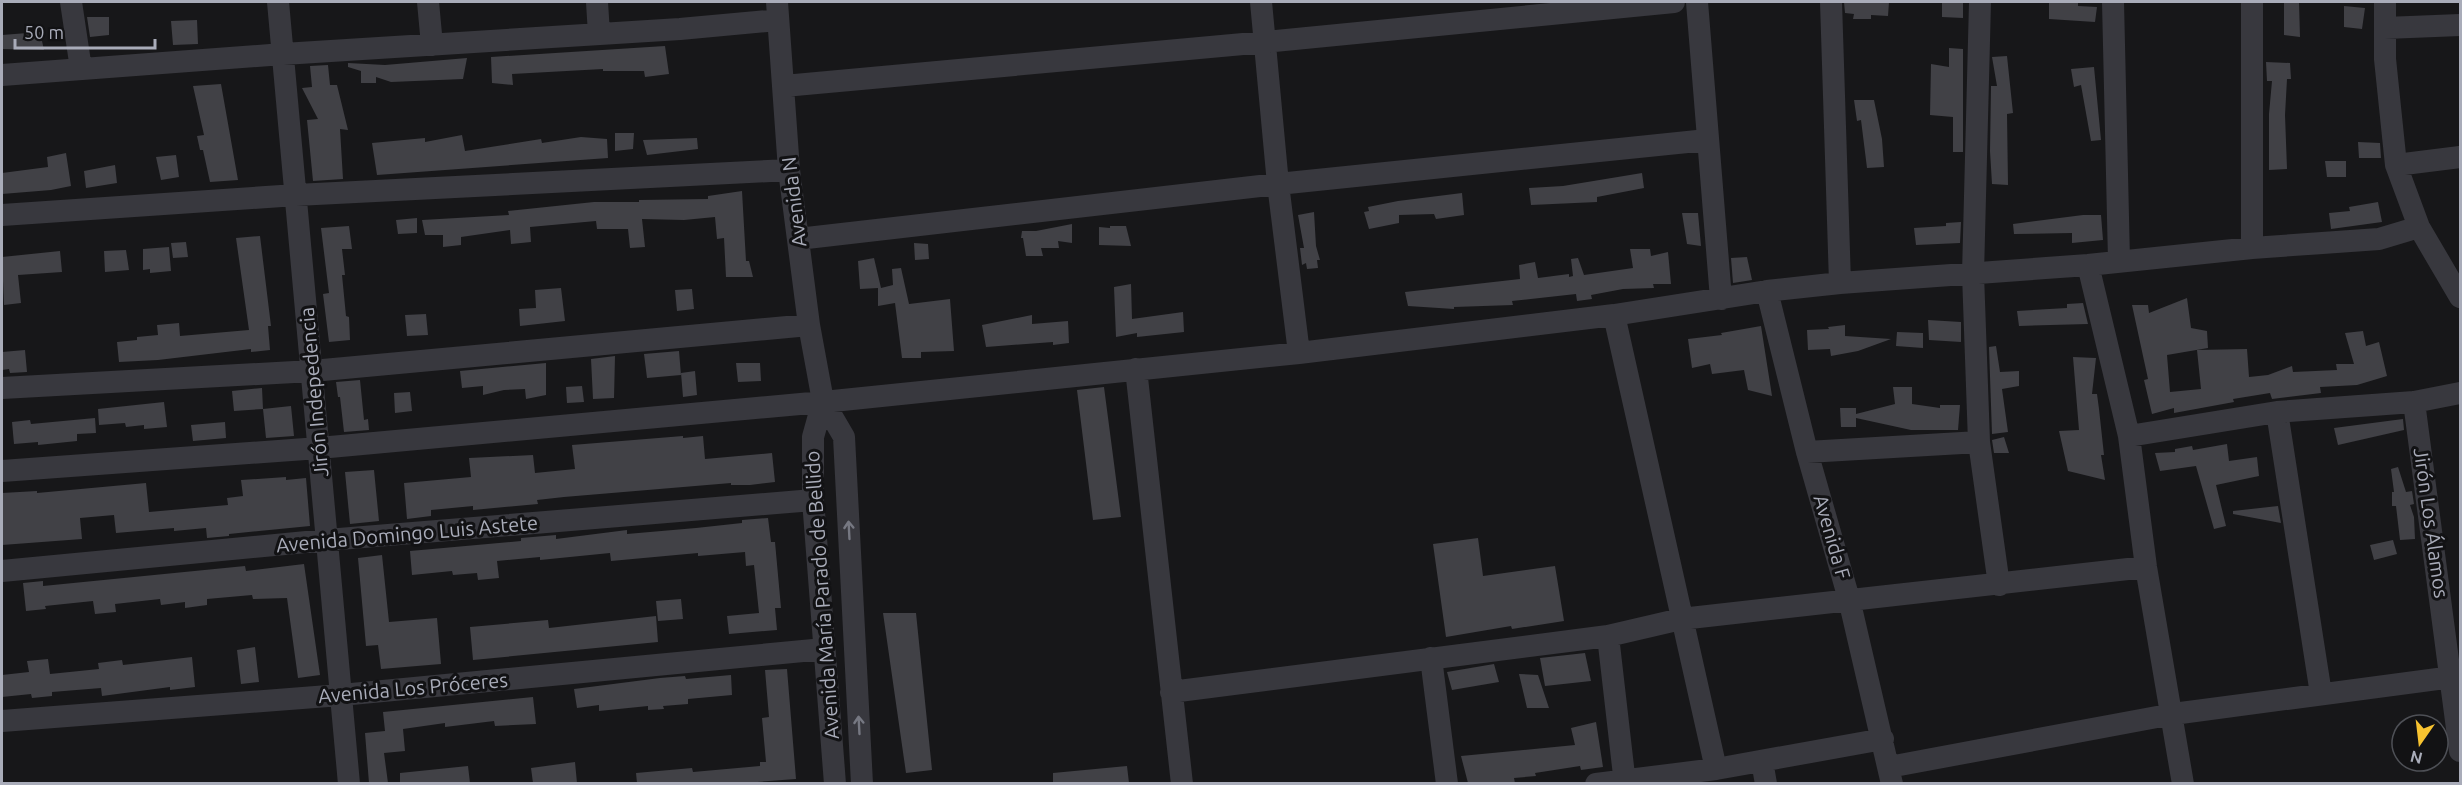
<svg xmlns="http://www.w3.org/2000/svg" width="2462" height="785" font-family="Ubuntu,sans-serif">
<rect width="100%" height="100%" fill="#171719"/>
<!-- building -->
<path fill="#414146" d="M1844,2H1889L1888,16L1871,15V19H1853L1854,14L1845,13Z
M1942,2H1963V18L1942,17Z
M2049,2H2078V6L2097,7L2095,22L2049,19Z
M2284,2H2299L2300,37L2284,35Z
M2344,6L2365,8L2362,29L2344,27Z
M87,17H109V35L90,37Z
M197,20L198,44L173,45L171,21Z
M40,32L44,50L2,49V35Z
M665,46L669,74L645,77L644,71H603V69L512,74L513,85L492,83L491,57Z
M1949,48L1963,49V152H1953V117L1930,115L1931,64L1949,67Z
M2007,56L2013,113L2007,114L2008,185L1992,184L1990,151L1991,86H1997L1992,57Z
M467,58L463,79L391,82L376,77V83H361V71L348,67V63L385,65Z
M2266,62L2290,63L2291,79H2287L2285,115L2287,169L2269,170V114L2272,81H2267Z
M328,65L330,85H337L348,130L340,129L343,179L313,181L307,120L318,119L302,88L312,87L310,66Z
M2094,67L2101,140L2091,141L2081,85L2074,87L2071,69Z
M221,84L238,180L210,182L203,150H200L197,136L204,135L193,86Z
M1854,100H1874L1882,139L1884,167L1867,168L1861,120L1857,121Z
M615,133H634L633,149L615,151Z
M462,135L465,151L541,139L542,143L581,137L607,139L608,158L377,175L372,143L425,138V142Z
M697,138L698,149L647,155L643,140Z
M2358,142L2380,143L2381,158H2359Z
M66,153L71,186L51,190L2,194V173L48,167L47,157Z
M176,155L179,177L161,180L156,157Z
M2325,161H2346V177H2327Z
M115,165L117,183L86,188L84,171Z
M1642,173L1644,188L1597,197V202L1531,205L1529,188L1563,186Z
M742,191L746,261H749L753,277H726L724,238L717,239L715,217L684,220L642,219L645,247L630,248L628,229H597L596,221L530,227L531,242L511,244L510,230L461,237V245L443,247V235H425L422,220L509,215L508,211L594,202H639V200L708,199V196Z
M1462,193L1464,215L1436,219L1434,214L1399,215V223L1369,229L1364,212L1369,211L1368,207L1398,201Z
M2378,202L2382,222L2331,229L2329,213L2350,211L2349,207Z
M1314,212L1316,246L1320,260H1317L1318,268L1307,269L1306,263L1302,265L1300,248H1304L1298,215Z
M1682,213H1698L1701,246L1687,244Z
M2083,215H2101L2103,240L2072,243V233L2014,234L2013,224Z
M417,218V233L398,234L396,220Z
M1961,222L1960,243L1916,245L1914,228L1946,226V223Z
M1072,224V243L1058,241L1059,248H1041L1043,256H1026L1023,238H1021L1022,231H1036Z
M349,226L352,249H342L345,275H342L346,316L349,317L350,340L329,342L323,294L329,293L321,228Z
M1110,226H1126L1131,246L1099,245V227L1110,228Z
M260,236L271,326H268L270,350L251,352V349L158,360L119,362L117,342L137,340V337L158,335L157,325L179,323L180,336L249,330L236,238Z
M186,242L188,257L173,258L171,243Z
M914,243L928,244L929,259L915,260Z
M169,247L171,271L150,273V269L143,270V249Z
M1630,249H1650L1651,256L1668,252L1671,284H1653L1654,288L1623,289L1591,295L1592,299L1577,301L1576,294L1512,301L1513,305L1454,307V309L1408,306L1405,292L1520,279L1519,265L1535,262L1538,278L1569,274V277L1573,276L1571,259L1578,258L1584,275L1633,268Z
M126,250L129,270L105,272L104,251Z
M60,251L62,272L18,275L21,303L4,305L2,257Z
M1747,257L1752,280L1733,283L1731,258Z
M874,258L881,288L893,285L892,269L901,268L909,304L950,299L954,351L921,352V358H902L895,303L878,306V288L860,289L858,261Z
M1131,284L1132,319L1183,312L1184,332L1137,337V333L1116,337L1114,287Z
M561,288L565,321L520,326L519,309L536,308L535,290Z
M692,289L694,309L677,311L675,290Z
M2187,298L2191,328L2207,331L2208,348L2167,355L2170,392L2201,389L2197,350L2247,349L2249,377L2268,375L2292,366L2293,372L2337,370L2336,364H2354L2345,333L2363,331L2366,346L2379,342L2387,376L2357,385L2320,387L2321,393L2272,399L2270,393L2233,399L2234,402L2174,413V408L2152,414L2144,380L2148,379L2132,305H2148L2149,313Z
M2083,303L2088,324L2019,326L2017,311L2067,308V304Z
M426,314L428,335L407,336L405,315Z
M1032,315V324L1068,321L1069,343L1053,345V342L986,347L982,325Z
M1928,320L1961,322V342L1929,340Z
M1845,325V336L1891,339L1858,351L1831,356L1830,349L1808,350L1807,330L1829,329L1828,327Z
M1761,326L1772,396L1748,390L1744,370L1712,374L1710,364L1692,368L1688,339L1722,335L1721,333Z
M1897,332L1923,333V348L1896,346Z
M1996,346L2000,372L2019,371V386L2002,389L2008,432L1992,434L1989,347Z
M25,350L27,372L10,373L9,369L2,370V352Z
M679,351L681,375L647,378L644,354Z
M615,356L614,398L593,399L591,359Z
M2073,357L2096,358L2092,394H2097L2099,409L2104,455H2101L2105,480L2068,471L2059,431L2079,430Z
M546,363V395L526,399L525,389L504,390L483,395V386L462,388L460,371Z
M736,363H760L761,381L738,382Z
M695,371L697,395L683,397L681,373Z
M360,380L364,420L368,419L369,430L344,432L340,397H338L336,382Z
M582,386L584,402L567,403L566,387Z
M1104,387L1121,517L1093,520L1077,390Z
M1893,387H1912V404L1940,408V405H1960L1958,430H1911L1856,418V427H1841L1840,408H1856V414L1895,404Z
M262,388L263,409L234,411L232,391Z
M410,392L412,411L395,413L394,393Z
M164,402L167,427L144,429V425L126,427L125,423L99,425L98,409Z
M291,406L294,436L266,438L263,409Z
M95,418L96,433L77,434V441L38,445V442L14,444L12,422L30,420L31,424Z
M2403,419L2404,430L2338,445L2334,428Z
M225,422L226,438L193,441L191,425Z
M683,436V438L703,436L705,459L772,453L775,482L750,485H731V483L564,497L537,500L538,504L473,510V506L431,510V516L407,519L404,483L471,477L469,458L533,455L535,473L575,469L572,445Z
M2004,437L2009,453H1994L1992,440Z
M2227,444L2229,461L2257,457L2259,476L2216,485L2226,526L2214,529L2196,466L2160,471L2155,453L2175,452V449L2192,446L2193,450Z
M2398,467L2406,492L2412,491L2414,504L2410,505L2414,517L2415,539L2400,540L2396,506H2392V492H2394L2391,469Z
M374,470L379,521L350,524L345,472Z
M286,477V480L306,478L310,526L229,534V536L207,538L206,528L174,531V528L116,533L114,515L80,518L82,539L2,545V493L37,491V493L146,483L149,512L228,505L227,498L243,496L241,480Z
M2278,506L2281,523L2233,514V511Z
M768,518L771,542H775L781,608H775L777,630L729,634L727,616L759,613L754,565L746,566L745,552L698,556V553L611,561L610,553L540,560V557L497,561L499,578L478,580L477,573L453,575L452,571L412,575L410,551L521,541V538L556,535V539L627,530V534L696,528L742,523V520Z
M1478,538L1483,576L1555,566L1564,621L1512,629L1511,626L1446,637L1433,544Z
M2393,540L2397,554L2374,560L2370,545Z
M382,555L389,622L437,618L441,664L381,669L378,645L366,646L358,558Z
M304,564L320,675L298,678L287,598L253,599L252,595L207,599V605L185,608V602L161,605L160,599L115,604L116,612L95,614L93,601L45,606L46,609L26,611L23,583L43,581V586L245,566L246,571Z
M681,599L683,619L658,621L656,601Z
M883,613H916L932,770L906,773Z
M656,616L658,642L473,660L470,627L548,620L549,628Z
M255,647L259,682L241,684L237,650Z
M1585,653L1591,681L1545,686L1540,658Z
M192,657L195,687L170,690V687L102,696L101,688L52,692V696L32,698L31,694L2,697V675L29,672L27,661L48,659L50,674L99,669L98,663L122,660L123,665Z
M1494,664L1499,682L1452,690L1447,672Z
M787,669L796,779L744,783H637L636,773L692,768L693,772L760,766V762H766L762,718L769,717L765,670Z
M1519,674L1538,675L1549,708H1527Z
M731,675L732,695L688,699V704L663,706L664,709L648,710V706L599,711V705L577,708L574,689L660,678L685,676L686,679Z
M533,697L536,724L495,726L494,721L445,727V723L403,729L405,751L384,753L388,783H369L365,733L385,731L383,712Z
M1596,722L1603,767L1581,770L1580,766L1535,773L1536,776L1514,778L1515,783H1468L1461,756L1575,745L1571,728Z
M575,762L577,783H533L531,768Z
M468,766L470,783H400V773Z
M1127,766L1129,783H1053V773Z"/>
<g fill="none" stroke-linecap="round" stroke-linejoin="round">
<!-- minor -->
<path stroke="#38383e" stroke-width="22" d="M71,2L81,69
M278,2L349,784
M428,2L432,45
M597,2L599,34
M777,2L789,170L809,325L823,401L844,437L862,784
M1261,2L1278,184L1299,353
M1697,2L1721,299
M1831,2L1840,283
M1980,2L1973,274L1979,442L1999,585
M2113,2L2119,260
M2385,2V59L2396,165L2419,227L2460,297
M2385,28L2460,25
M2,75L283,54L680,29L778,20
M784,86L1265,42L1674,2
M2396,165L2460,157
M2,215L296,195L789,170
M798,239L1278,184L1707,140
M2252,248V2
M2088,265L2129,436L2146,567L2183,784
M1767,291L1807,452L1849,599L1892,784
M1614,315L1716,769
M1136,369L1182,784
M2,388L312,371L809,325
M823,401L813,437V500L835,784
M2414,402L2460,751
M2277,412L2321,694
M2129,436L2277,412L2414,402L2460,393
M1807,452L1979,442
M2,471L319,448L833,401L1299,353L1614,315L1767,291L1840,283L2088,265L2252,248L2379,239L2419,227
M2,571L327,540L813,500
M1608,636L1625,784
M1431,658L1447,784
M1171,692L1608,636L1681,619L2146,567
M2,721L341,695L824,649
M1762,761L1766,784
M1889,767L2173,714L2460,676
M1596,784L1716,769L1883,739"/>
</g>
<!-- one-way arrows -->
<defs><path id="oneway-shaft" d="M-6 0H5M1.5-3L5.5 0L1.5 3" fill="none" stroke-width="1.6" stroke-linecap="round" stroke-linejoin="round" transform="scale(1.5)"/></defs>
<g stroke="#767882">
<use href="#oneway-shaft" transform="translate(849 530) rotate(-93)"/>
<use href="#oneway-shaft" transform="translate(859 725) rotate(-93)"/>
</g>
<g text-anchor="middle" stroke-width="6" stroke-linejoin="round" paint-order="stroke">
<!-- street labels -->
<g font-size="20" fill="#a9acb9" stroke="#121214">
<text transform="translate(794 202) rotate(-97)" y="7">Avenida N</text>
<text transform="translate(314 392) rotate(-95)" y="7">Jirón Indepedencia</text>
<text transform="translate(2431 523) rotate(82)" y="7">Jirón Los Álamos</text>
<text transform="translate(407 534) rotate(-5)" y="7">Avenida Domingo Luis Astete</text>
<text transform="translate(1832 537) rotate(74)" y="7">Avenida F</text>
<text transform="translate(822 595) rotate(-94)" y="7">Avenida María Parado de Bellido</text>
<text transform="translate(413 688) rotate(-5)" y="7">Avenida Los Próceres</text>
</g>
</g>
<!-- border -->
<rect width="2462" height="785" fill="none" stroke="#a9acb9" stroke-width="6"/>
<!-- north arrow -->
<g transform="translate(2420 743) rotate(194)"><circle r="28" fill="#121214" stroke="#4e5056" stroke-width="1.5"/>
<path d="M0-4.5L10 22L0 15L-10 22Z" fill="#f8c330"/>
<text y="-9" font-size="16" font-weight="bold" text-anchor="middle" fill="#a9acb9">N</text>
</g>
<!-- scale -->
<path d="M15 39v9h140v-9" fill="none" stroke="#a9acb9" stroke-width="3"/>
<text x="24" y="39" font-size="18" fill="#a9acb9" stroke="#121214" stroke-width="4.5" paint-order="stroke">50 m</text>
</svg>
